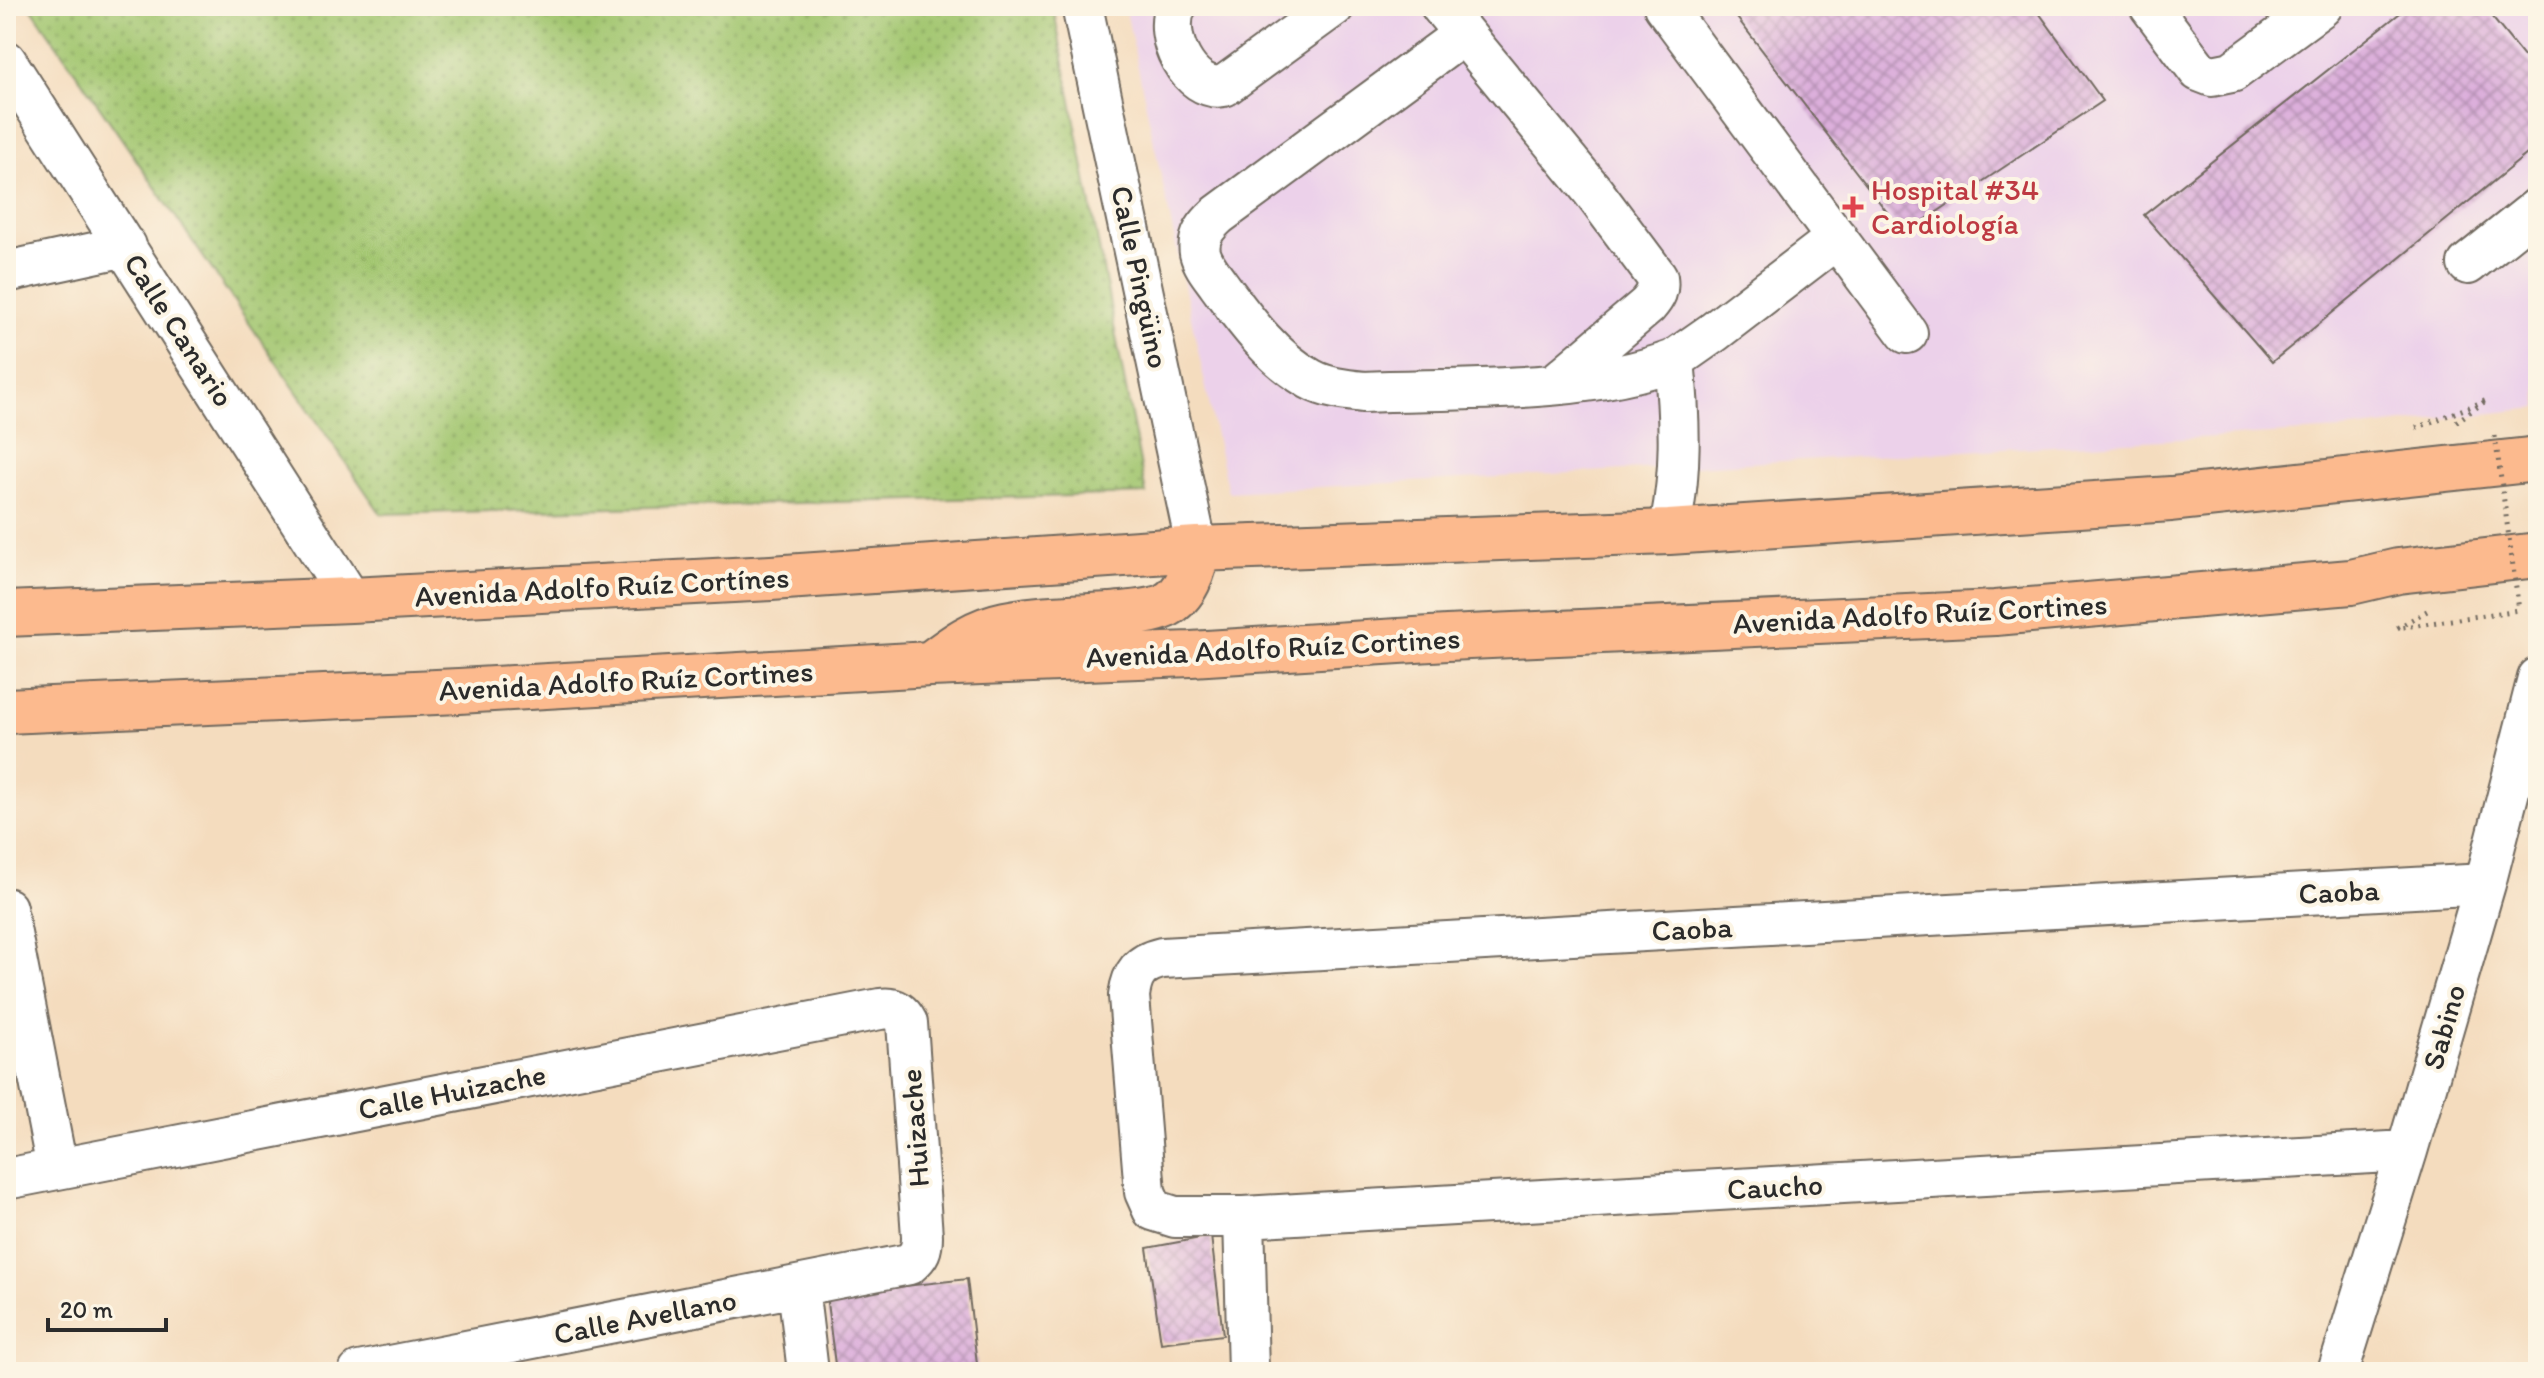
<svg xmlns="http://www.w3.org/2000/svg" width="2544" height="1378" font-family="Itim,sans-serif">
<defs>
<pattern id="grass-dots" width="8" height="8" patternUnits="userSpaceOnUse" patternTransform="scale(2)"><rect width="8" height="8" fill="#a2c670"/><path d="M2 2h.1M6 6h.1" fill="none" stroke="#84a15c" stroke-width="1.8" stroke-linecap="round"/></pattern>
<pattern id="building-cross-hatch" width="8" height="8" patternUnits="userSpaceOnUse" patternTransform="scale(2)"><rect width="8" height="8" fill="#dcafdb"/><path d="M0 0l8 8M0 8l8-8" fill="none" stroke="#b38fb2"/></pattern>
</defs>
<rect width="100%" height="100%" fill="#fcf5e5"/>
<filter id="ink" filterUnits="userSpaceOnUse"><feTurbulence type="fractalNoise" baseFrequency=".0125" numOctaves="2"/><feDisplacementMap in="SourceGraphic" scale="16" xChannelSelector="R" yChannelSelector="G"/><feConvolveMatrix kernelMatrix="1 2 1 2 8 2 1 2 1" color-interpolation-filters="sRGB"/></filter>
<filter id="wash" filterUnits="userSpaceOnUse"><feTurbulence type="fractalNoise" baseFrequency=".006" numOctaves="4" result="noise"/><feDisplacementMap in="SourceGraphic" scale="32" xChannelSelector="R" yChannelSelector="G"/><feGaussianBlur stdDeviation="1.8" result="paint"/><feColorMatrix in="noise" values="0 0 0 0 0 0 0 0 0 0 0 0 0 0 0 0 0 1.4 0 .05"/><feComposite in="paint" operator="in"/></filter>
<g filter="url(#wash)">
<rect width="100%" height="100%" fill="#f4dcbe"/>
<!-- built -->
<path fill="#ecd1ea" d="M1125,6H2538V408L2342,430L1228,492Z"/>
<!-- grass -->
<path fill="url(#grass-dots)" stroke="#66784e" stroke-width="2" d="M30,6H1053L1146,494L381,514Z"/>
<g id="blocks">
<!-- building -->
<path fill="url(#building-cross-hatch)" d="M1728,6H2034L2103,101L1904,234Z
M2409,6H2483L2538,74V145L2272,362L2144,215Z
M1211,1236L1223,1335L1161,1343L1147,1248Z
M967,1279L978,1372H836L826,1295Z"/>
</g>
</g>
<g filter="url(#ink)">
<use href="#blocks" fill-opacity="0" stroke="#71695e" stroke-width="2"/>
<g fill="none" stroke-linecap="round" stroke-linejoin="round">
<!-- minor casing -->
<g stroke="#71695e" stroke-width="44">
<path id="minor" d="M1082,6L1197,549
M1176,6C1161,35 1189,93 1224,86L1334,6
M1441,6L1592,190L1657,277C1659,290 1656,296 1647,306L1555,384
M1664,6L1907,333
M2150,6L2199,71L2212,76L2232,72L2322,6
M1464,34L1218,215C1207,225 1197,236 1200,253C1203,265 1212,275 1219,285C1245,320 1271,357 1310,379C1326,388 1345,390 1364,392C1460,388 1584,394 1674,360
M6,61L351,600
M2468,264L2538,208
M6,272L126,246
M1669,532C1682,474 1680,419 1674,360L1714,332L1837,238
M6,908L57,1168
M2407,1151L1244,1217H1175L1153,1210L1145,1192L1129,996C1132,973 1140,963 1162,958L2485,884
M6,1179L880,1009C893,1007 901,1011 907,1023L922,1236C922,1249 920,1255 909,1264L359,1372
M1244,1217L1248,1372
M798,1287L808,1372
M2338,1372L2407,1151L2485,884L2538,678"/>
</g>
<!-- major casing -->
<g stroke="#71695e" stroke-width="48">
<path id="major" d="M6,614L351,600L771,578L1197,549L1669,532L2171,499L2538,459
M930,664C954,646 975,630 1005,624C1039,617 1075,617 1110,615C1128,613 1149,613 1165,606C1186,595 1195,570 1197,549
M6,711L459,691L930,664L1191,654L1447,638L1995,613L2351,582L2398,571L2538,555"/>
</g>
<!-- path -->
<path stroke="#71695e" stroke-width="5" stroke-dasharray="2 6" stroke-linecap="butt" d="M2416,428L2487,400L2453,424
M2427,611L2397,628L2519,610"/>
<!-- minor -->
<use href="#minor" stroke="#fff" stroke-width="40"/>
<!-- major -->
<use href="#major" stroke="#fcba8e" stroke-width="44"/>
<!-- path-bridge -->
<path stroke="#71695e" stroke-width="5" stroke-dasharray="2 6" stroke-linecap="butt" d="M2495,436L2519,610"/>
</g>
</g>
<!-- markers -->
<path fill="#e0444e" stroke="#fcf5e5" stroke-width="3" d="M1849 195h8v8h8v8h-8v8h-8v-8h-8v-8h8z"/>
<g text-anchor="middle" stroke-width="8" stroke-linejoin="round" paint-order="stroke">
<!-- health labels -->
<g font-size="30" fill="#be3a42" stroke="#fcf5e5" text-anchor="start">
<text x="1871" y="200">Hospital #34<tspan x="1871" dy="34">Cardiología</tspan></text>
</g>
<!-- street labels -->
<g font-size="30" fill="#2b2b2b" stroke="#fcf5e5">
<text transform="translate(1140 277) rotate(78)" y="10">Calle Pingüino</text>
<text transform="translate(179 330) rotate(57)" y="10">Calle Canario</text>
<text transform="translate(602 587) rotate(-3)" y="10">Avenida Adolfo Ruíz Cortínes</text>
<text transform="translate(1920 614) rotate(-3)" y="10">Avenida Adolfo Ruíz Cortines</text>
<text transform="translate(1273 648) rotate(-3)" y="10">Avenida Adolfo Ruíz Cortines</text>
<text transform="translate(626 681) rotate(-3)" y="10">Avenida Adolfo Ruíz Cortines</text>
<text transform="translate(2339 892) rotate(-3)" y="10">Caoba</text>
<text transform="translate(1692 929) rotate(-3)" y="10">Caoba</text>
<text transform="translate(2444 1027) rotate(-74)" y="10">Sabino</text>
<text transform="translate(452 1092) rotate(-11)" y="10">Calle Huizache</text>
<text transform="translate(915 1128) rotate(-94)" y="10">Huizache</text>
<text transform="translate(1775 1187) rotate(-3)" y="10">Caucho</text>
<text transform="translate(645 1317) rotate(-11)" y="10">Calle Avellano</text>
</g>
</g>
<!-- margin -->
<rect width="2544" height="1378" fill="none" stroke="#fcf5e5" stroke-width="32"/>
<!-- scale -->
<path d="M48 1318v12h118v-12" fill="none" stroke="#2b2b2b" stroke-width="4"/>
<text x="60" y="1318" font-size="24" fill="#2b2b2b" stroke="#fcf5e5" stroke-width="6" paint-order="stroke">20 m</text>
</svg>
